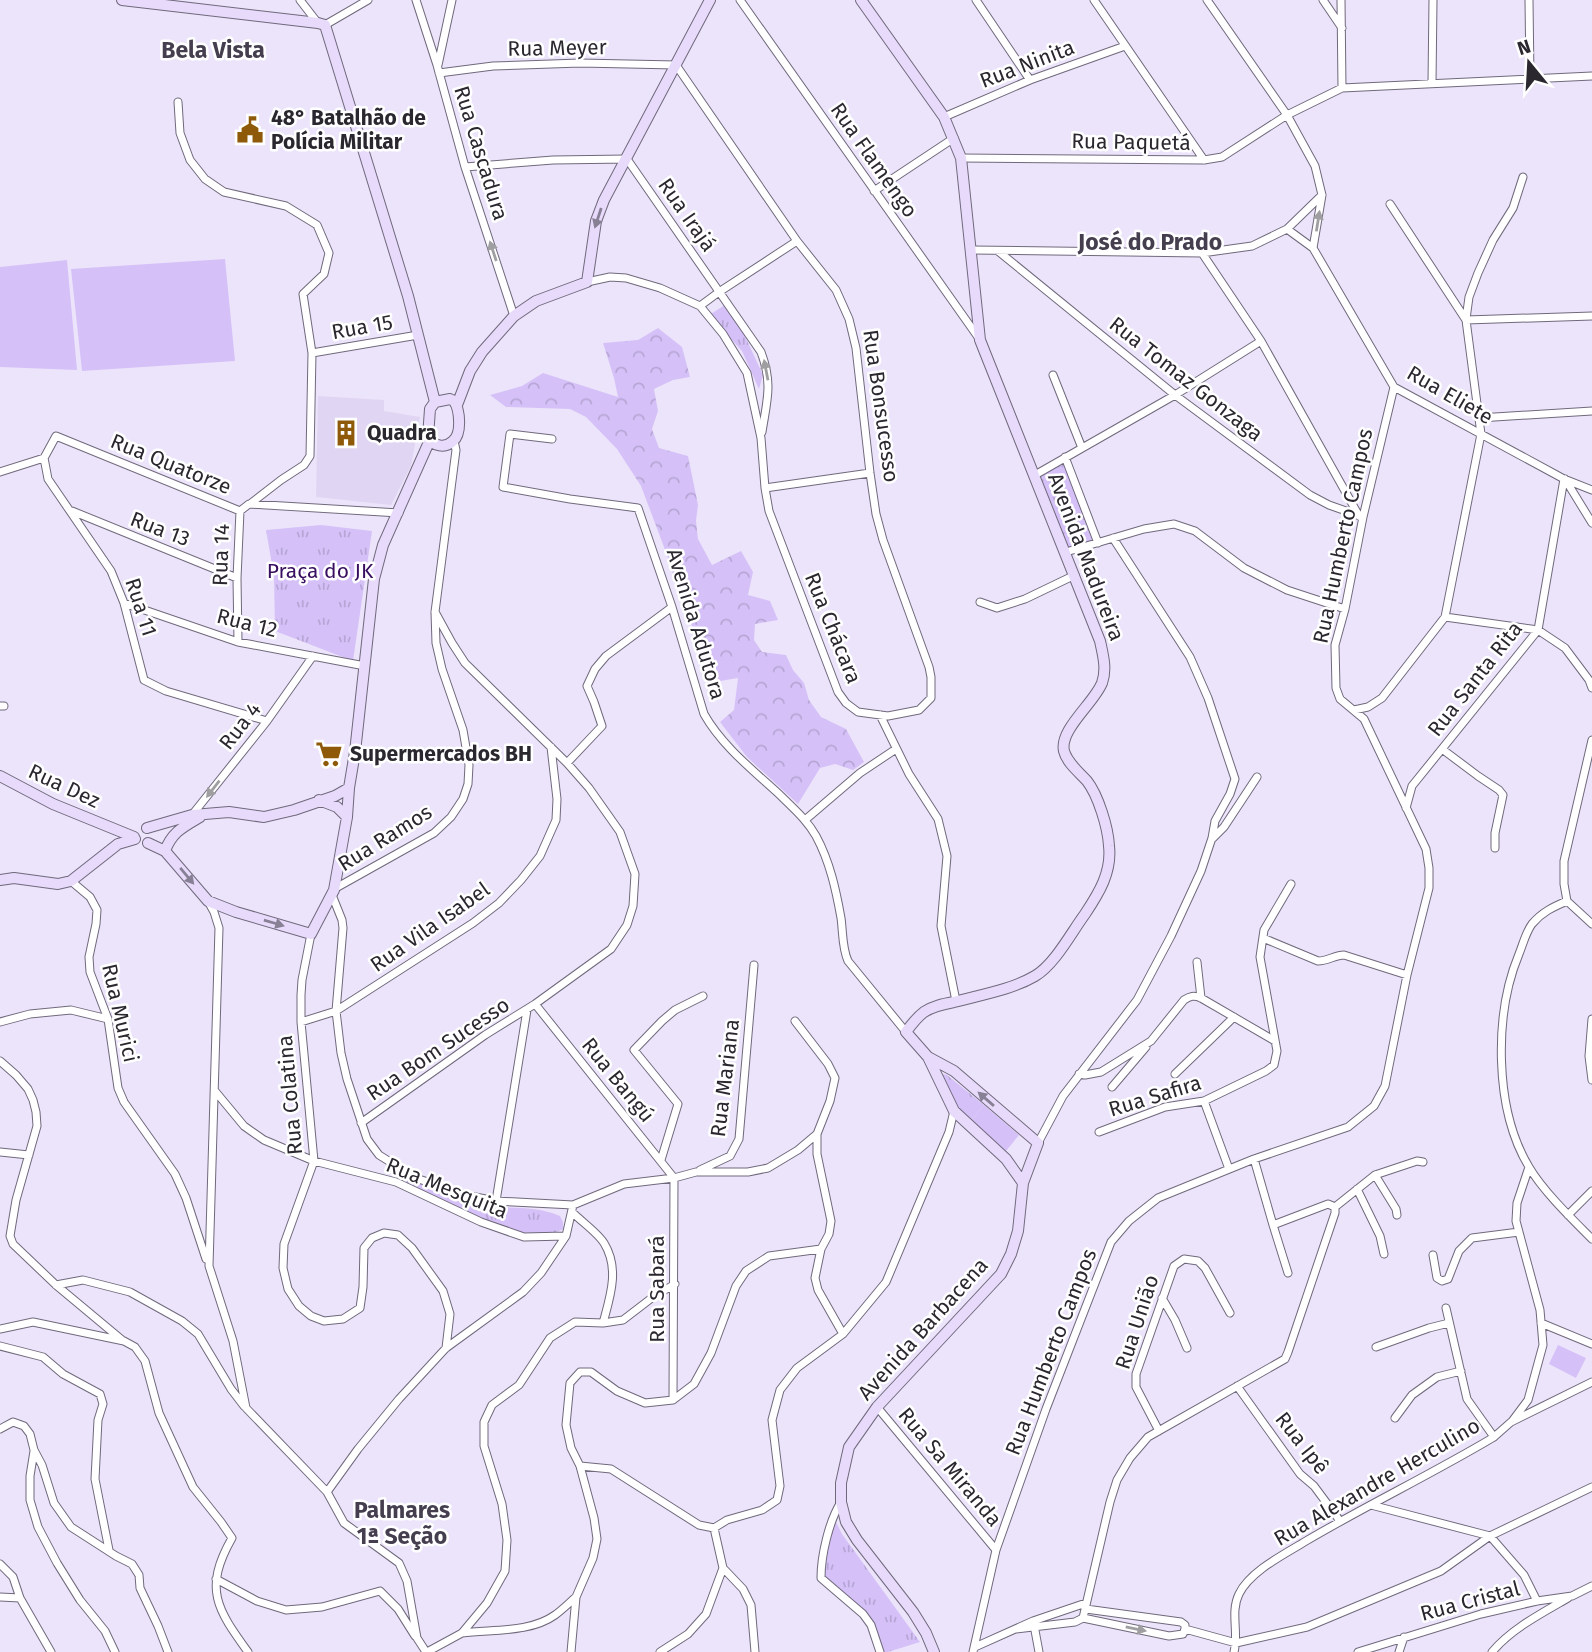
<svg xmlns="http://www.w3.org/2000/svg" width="1592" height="1652" font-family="'Fira Sans',sans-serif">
<defs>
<pattern id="forest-crowns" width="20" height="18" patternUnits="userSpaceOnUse" patternTransform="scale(1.75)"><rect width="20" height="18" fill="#d5c1f8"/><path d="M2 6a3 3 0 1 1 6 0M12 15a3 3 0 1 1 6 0" fill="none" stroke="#b7a6d5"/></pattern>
<pattern id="park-tufts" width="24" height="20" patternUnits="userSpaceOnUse" patternTransform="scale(1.75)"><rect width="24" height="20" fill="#d5c1f8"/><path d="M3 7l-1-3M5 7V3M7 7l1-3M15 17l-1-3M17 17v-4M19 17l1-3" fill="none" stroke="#b7a6d5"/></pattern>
</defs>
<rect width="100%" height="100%" fill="#ece4fa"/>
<!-- built -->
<path fill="#e0d6f3" d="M318,396L384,400V411L420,417L411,466L391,505L316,497Z"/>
<!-- grass -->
<path fill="#d5c1f8" d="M225,259L235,361L82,371L71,269Z
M67,260L77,370L0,367V267Z
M984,1105L1019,1135L1006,1151L971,1121Z
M1558,1345L1586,1358L1576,1378L1549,1364Z"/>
<!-- forest -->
<path fill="url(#forest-crowns)" d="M658,328L682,347L690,377L673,380L654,389L658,411L652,429L659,448L688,456L698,505L696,521L698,539L712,565L741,551L753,572L748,595L770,601L778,620L755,624L754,640L762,652L786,655L793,670L804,683L809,700L821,717L846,729L864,762L853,770L835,764L820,768L798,804L747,757L720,722L734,710L738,678L708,683L702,644L687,617L667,555L641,486L617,449L586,417L570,409L506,407L490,395L522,386L543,373L618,397L614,378L603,343L638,340Z"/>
<!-- park -->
<path fill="url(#park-tufts)" d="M725,305L743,332L763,375L759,389L742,351L709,315Z
M1064,459L1095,541L1067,550L1038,474Z
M321,525L372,531L353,661L275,631L274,576L266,530Z
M939,1073L947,1075L984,1105L971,1121L956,1110Z
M403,1173C426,1185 448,1200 473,1205C502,1210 533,1204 560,1216L563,1222V1229C526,1252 437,1197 401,1180Z
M833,1516L842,1534L920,1642L888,1652H883L875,1627L822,1577Z"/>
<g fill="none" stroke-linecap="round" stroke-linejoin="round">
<!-- street casing -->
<g stroke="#70697c" stroke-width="9">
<path id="street" d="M300,0L317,22
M416,0L437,65L465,167L514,316
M740,0L978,337
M976,0L1030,80
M1094,0L1204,160
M1207,0L1287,115L1315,166L1322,195L1313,248
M1323,0L1342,28
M1341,0L1342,88
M1529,0L1530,78
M325,25L368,0
M438,65L452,0
M439,73L493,66L580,63L676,65L797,241L836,290L849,319L856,348L870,473L876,514L883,540L929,667L931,677V698L919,710L888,716L858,712L846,703L838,692L769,511L765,488L761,438L747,373L723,334L700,306L660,288L626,278L610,277L587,282
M1432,83L1433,0
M178,102L180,133L190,160L205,179L224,192L286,206L317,225L329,253L324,274L303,294L312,353L310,456L304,465L281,480L250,504
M944,117L1030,80L1125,46
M961,158L1204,160L1222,157L1287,115L1342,88L1592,76
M465,167L553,160L627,159L761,352C773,384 767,400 762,432
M874,191L954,138
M1287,229L1313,248L1394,387L1564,479L1592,490
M971,250L1202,253L1252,246L1287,229L1322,195
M998,251L1175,395L1310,495L1329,505L1363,517
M1202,253L1261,341L1359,516
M700,306L719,292L797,241
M1466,319L1469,297L1478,273L1493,240L1513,208L1523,177
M1466,320L1592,316
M312,353L418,335
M1053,375L1082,448
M1479,418L1592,411
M552,439L510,434L503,487L570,499L638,508L672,607L704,714C722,746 754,771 781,796C794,809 807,820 816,836C830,862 836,890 841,918C843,932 842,948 848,961L906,1032
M1065,457L1098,543
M0,472L44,458
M1035,475L1175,395L1261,341
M1565,479L1592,523
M765,488L870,473
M72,511L237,578
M1066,552L1144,529L1174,524L1195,531L1244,568L1287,590L1345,609
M980,602L997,608L1025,599L1075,575
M124,603L238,642L365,666
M1445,617L1538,630L1565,648L1589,680L1592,688
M238,642L237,578L240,511
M0,706H4
M1354,710L1368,707L1382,698L1445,617L1481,434L1466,320L1390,204
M880,715L909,774L938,819L947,856L941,926L956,1001
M267,721L166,691L144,680L124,603L111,571L48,479L44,458L56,436L240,511L249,504L399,513
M1592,740L1564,861V884L1567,901L1592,924
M1442,749L1478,776L1499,790L1503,795L1495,833V848
M567,763L602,726L594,702L587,686L595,669L606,656L672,607
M1406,808L1412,786L1538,630L1564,479
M192,815L267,721L313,656
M805,820L860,773L896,749
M1213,838L1224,827L1257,777
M71,881L90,897L97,910L96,924L89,957L90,972L108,1019L118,1088L124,1102L175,1174L186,1198L206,1259
M334,889L434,833L451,817L463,799L468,784L469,765L463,730L442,669L436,643L435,612L456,450L454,441
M332,895L342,920L343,928L336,1011L341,1053L347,1079L367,1139L379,1155L416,1178L465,1195L496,1201L573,1205L624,1184L674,1178L696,1172H748L768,1168L798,1150L817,1134
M208,901L214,912L219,928L209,1266L233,1341L246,1408L327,1492L344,1523L399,1563L407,1581L417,1638L426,1652
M1567,901C1553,907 1542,912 1532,924C1526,932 1523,944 1519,954C1494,1014 1494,1109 1529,1167C1543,1191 1572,1219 1592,1239
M311,934L302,980L301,995V1022L314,1161L284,1244L283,1268L288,1289L299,1306L311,1316L324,1321L343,1319L360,1308L363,1287L364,1248L372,1238L384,1233L398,1235L412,1248L443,1291L450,1314L446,1348
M1263,938L1318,961C1328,961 1335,955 1344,955L1407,975
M1197,962L1201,998
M535,1004L674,1178
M1592,1019L1589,1056L1592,1080
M795,1021L828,1064L835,1078L830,1101L817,1134V1154L831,1221L829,1234L821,1249L815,1278L818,1290L843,1334
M0,1022L30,1014L71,1010L108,1019
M301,1022L336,1011L473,923L499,903L521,880L540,856L556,820L557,799L551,747
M0,1061L16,1075L28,1089L33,1100L36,1112L37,1126L16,1200L10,1236L13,1244L56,1285L122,1340
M1079,1074L1085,1075L1101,1072L1151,1041L1184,1000C1190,996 1194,995 1201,998L1275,1041
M1175,1074L1234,1017
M1112,1087L1146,1047
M215,1091L244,1126L264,1140L314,1161L396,1182L481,1222L524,1237L566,1236
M1204,1101L1229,1169
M361,1123L485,1035L535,1004L611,949L627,925L633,906L635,874L620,832L589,788L567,763L465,663L452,643L435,612
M1099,1132L1165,1107L1204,1101L1266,1071L1274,1065L1277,1051L1260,957L1264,930L1291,884
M1038,1143L1063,1096L1137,1000L1171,936L1201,871L1212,838L1215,821L1230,794L1235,779L1208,698L1190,657L1113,538
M0,1152L29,1155
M661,1160L678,1104L634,1050L662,1021L675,1010L703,996
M700,1170L730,1156L739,1139L754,965
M1375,1175L1396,1209L1397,1215
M1357,1189L1380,1236L1384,1254
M496,1201L527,1010
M1335,1207L1375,1175L1417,1161L1423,1162
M573,1213C581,1221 598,1233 604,1243C620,1269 610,1297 603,1323
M1568,1215L1592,1191
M1273,1225L1288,1273
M1433,1255L1437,1278L1442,1281L1448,1279L1459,1251L1472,1238L1519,1232
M56,1285L83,1280L130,1292L182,1321L198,1334L231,1389L244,1406
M1162,1298L1175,1320L1187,1348
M1446,1308L1467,1399L1494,1437
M1541,1323L1592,1344
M0,1329L33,1322L124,1341L135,1347L145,1361L159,1413L193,1487L221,1522L232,1538C203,1589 217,1609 248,1652
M0,1346L43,1357L63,1374L100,1394L103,1404L98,1420L95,1479L109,1550
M1376,1347L1429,1328L1449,1323
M1237,1386L1300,1474L1314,1486L1340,1521
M673,1400L674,1178
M877,1407L996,1550
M1395,1418L1412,1395L1437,1377L1461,1371
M1513,1420L1528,1400L1543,1345L1540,1310L1516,1221L1517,1203L1529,1167
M0,1429L13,1422L24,1426L30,1434L34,1450L42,1465L54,1503L71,1527L116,1556L132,1564L139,1575L140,1588L158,1626L168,1652
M1159,1431L1136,1387V1374L1174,1266L1184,1259L1198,1261L1205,1268L1230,1313
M34,1451L30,1476V1500L38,1527L57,1563L80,1600L105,1631L115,1652
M580,1466L611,1469L699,1525L714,1528L727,1520L762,1510L777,1500L780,1486L772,1420L780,1390L797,1368L843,1334L886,1282L949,1132L954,1111
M327,1492L358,1449L399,1399L446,1348L523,1292L541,1273L566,1236L573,1205
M841,1502C829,1521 821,1555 821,1578L863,1614L871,1625L880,1652
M1371,1505L1490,1536L1524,1575L1537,1601
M0,1564L13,1577L20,1598
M723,1568L743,1589L751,1605L755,1652
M216,1579L257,1601L286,1610L322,1607L380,1591L398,1609L415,1636
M0,1597L20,1598L51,1652
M1086,1609L1181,1622L1185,1625V1629L1236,1643L1307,1627L1441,1571L1490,1536L1592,1487
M1083,1618L1169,1636L1183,1634L1185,1629
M1034,1625L1039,1652
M1016,1629L1075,1622L1083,1618L1110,1502L1117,1480L1130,1458L1148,1437L1285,1359L1288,1352L1335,1213V1207L1328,1204L1273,1225L1254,1159
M462,1633C492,1629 530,1633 555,1615C562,1610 569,1603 576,1597
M975,1647L1033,1621L1086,1603
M427,1652L462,1633L487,1603L505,1571L507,1540L502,1504L484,1446V1422L492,1405L519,1385L550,1338L575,1322L603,1323L623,1320L653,1297L675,1284
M571,1652L576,1597L593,1558L597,1539L594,1518L580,1466L571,1448L566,1425L570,1383L580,1372H591L617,1391L645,1403L673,1400L694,1384L711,1353L736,1286L746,1271L769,1256L821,1249
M660,1652L688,1634L706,1614L723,1568L714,1528
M973,1652L996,1550L1046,1409L1111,1242L1129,1221L1158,1198L1254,1159L1348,1127L1374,1106L1385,1086L1407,975L1429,888V868L1426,849L1364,719L1340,699L1336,688L1335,645L1345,609L1363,517L1394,387
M1234,1652C1239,1633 1230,1612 1239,1594C1250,1571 1285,1554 1306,1541C1367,1505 1432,1474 1494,1437L1511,1422L1592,1382
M1358,1652L1481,1614L1537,1601L1572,1596L1592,1586
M1399,1652L1404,1637
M1492,1652C1511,1629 1542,1613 1568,1598"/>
</g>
<!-- secondary casing -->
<g stroke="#70697c" stroke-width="12">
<path id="secondary" d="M122,0L318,23L325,25L408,296L435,402
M861,0L944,117L961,158L980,340L1100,641C1103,655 1107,669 1102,683C1094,703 1059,730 1064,751C1067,763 1079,772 1087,781C1098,795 1108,827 1109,846C1112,872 1099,893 1085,914C1071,933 1055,964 1035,976C1011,990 980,995 954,1002C943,1004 933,1006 924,1012C916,1018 911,1025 906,1032L928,1057L954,1111L1006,1159L1023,1183
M450,399L454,401C460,410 462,434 453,441C445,449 433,446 428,437L430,409L435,402Z
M457,405L470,371L482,352L514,316L536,301L587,282L596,221L604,200L710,0
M0,776L53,804L134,837
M319,800L337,807L347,817
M147,828L192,815L205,814L229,812L264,817L294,810L335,796L349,788
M148,843L165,851L208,901L236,912L311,934L334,890L347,817L349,788L355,752L374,579L383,545L429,442
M165,851C172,832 183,827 200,817
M0,880L14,878L58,884L71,881L118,844L135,839
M928,1057L954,1071L1038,1143L1023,1183L1018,1231L1011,1254L1001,1274L877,1407L849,1447L841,1483V1502L846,1522L857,1540L913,1612L926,1633L934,1652"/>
</g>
<!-- street -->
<use href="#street" stroke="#fff" stroke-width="7"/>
<!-- secondary -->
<use href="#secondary" stroke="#e7dafb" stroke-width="10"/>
</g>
<!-- one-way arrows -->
<defs><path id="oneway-solid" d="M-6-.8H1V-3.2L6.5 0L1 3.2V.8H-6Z" transform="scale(1.75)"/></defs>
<g fill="#888095">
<use href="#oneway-solid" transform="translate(598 218) rotate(108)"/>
<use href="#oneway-solid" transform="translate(187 876) rotate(50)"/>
<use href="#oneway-solid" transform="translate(274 923) rotate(16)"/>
<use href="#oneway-solid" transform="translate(986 1099) rotate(-139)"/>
</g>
<g fill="#9f9ea1">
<use href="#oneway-solid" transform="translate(1318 221) rotate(-81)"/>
<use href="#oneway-solid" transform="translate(493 251) rotate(-108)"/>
<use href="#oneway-solid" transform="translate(766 370) rotate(-101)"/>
<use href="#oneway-solid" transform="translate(213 789) rotate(128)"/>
<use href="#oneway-solid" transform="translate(1136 1629) rotate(12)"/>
</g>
<!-- icons -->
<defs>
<g id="civic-bare" transform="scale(2.1)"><path d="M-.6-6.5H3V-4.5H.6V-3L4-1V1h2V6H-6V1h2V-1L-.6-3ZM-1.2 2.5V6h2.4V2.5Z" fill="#8e5a09" stroke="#fff" stroke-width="2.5" paint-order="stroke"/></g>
<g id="building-bare" transform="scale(2.1)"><path d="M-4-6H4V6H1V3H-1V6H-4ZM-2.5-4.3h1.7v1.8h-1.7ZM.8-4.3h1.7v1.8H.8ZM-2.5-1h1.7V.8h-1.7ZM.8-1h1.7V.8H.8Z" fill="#8e5a09" stroke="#fff" stroke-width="2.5" paint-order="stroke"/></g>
<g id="supermarket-bare" transform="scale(2.1)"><path d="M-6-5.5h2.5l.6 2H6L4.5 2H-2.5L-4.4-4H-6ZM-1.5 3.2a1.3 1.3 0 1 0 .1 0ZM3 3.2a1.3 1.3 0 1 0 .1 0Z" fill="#8e5a09" stroke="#fff" stroke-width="2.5" paint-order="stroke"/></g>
</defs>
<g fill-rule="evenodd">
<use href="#civic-bare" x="250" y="130"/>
<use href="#building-bare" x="346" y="433"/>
<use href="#supermarket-bare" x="329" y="754"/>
</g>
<g text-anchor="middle" stroke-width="5" stroke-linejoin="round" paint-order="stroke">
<!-- street labels -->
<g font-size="21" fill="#2a272f" stroke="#fff">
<text transform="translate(557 48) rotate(-1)" y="7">Rua Meyer</text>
<text transform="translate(1027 64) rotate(-21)" y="7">Rua Ninita</text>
<text transform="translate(1131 142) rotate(1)" y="7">Rua Paquetá</text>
<text transform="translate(481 153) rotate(73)" y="7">Rua Cascadura</text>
<text transform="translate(874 160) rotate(55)" y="7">Rua Flamengo</text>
<text transform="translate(687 215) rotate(55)" y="7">Rua Irajá</text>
<text transform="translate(362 327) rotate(-10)" y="7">Rua 15</text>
<text transform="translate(1186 379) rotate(38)" y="7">Rua Tomaz Gonzaga</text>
<text transform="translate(1450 395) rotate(30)" y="7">Rua Eliete</text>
<text transform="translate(881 406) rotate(82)" y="7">Rua Bonsucesso</text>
<text transform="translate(171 464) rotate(22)" y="7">Rua Quatorze</text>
<text transform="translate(160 529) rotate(21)" y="7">Rua 13</text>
<text transform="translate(1343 536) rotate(-78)" y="7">Rua Humberto Campos</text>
<text transform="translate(221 555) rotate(-88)" y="7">Rua 14</text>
<text transform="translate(1086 557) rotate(69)" y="7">Avenida Madureira</text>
<text transform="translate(141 607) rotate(72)" y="7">Rua 11</text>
<text transform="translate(247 623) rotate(14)" y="7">Rua 12</text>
<text transform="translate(696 624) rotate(73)" y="7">Avenida Adutora</text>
<text transform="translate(833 628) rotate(68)" y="7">Rua Chácara</text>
<text transform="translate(1475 679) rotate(-52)" y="7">Rua Santa Rita</text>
<text transform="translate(240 726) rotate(-52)" y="7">Rua 4</text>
<text transform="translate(64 786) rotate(25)" y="7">Rua Dez</text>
<text transform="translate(385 838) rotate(-32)" y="7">Rua Ramos</text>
<text transform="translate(430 927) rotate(-35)" y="7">Rua Vila Isabel</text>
<text transform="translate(120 1013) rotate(77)" y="7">Rua Murici</text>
<text transform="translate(438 1049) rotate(-34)" y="7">Rua Bom Sucesso</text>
<text transform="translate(725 1078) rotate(-83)" y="7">Rua Mariana</text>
<text transform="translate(618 1080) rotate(51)" y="7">Rua Bangú</text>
<text transform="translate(290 1095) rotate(-95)" y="7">Rua Colatina</text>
<text transform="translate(1155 1096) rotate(-17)" y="7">Rua Safira</text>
<text transform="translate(447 1188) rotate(22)" y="7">Rua Mesquita</text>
<text transform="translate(657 1289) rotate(-90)" y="7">Rua Sabará</text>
<text transform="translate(1137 1322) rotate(-72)" y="7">Rua União</text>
<text transform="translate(923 1329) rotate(-48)" y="7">Avenida Barbacena</text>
<text transform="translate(1051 1352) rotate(-69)" y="7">Rua Humberto Campos</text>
<text transform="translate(1302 1443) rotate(52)" y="7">Rua Ipê</text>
<text transform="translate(950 1467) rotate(50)" y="7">Rua Sa Miranda</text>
<text transform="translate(1377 1482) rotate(-30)" y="7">Rua Alexandre Herculino</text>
<text transform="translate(1470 1601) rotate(-15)" y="7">Rua Cristal</text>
</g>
<!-- poi labels -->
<g font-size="21" font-weight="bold" fill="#2a272f" stroke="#fff" text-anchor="start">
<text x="271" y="125">48° Batalhão de<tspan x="271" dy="24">Polícia Militar</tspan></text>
<text x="367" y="440">Quadra</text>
<text x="350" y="761">Supermercados BH</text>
</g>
<!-- park labels -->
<g font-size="21" fill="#380f60" stroke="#fff">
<text x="320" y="578">Praça do JK</text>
</g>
<!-- neighbourhood labels -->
<g font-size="23" font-weight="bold" fill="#443e4f" stroke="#fff">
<text x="213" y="58">Bela Vista</text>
<text x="1150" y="250">José do Prado</text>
<text x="402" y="1518">Palmares<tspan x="402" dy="26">1ª Seção</tspan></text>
</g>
</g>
<!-- north arrow -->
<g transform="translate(1529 63) rotate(342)" stroke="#ffffff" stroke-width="5" paint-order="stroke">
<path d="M0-5L12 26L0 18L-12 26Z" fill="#2a272f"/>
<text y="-10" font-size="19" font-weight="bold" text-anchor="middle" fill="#2a272f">N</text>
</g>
</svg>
